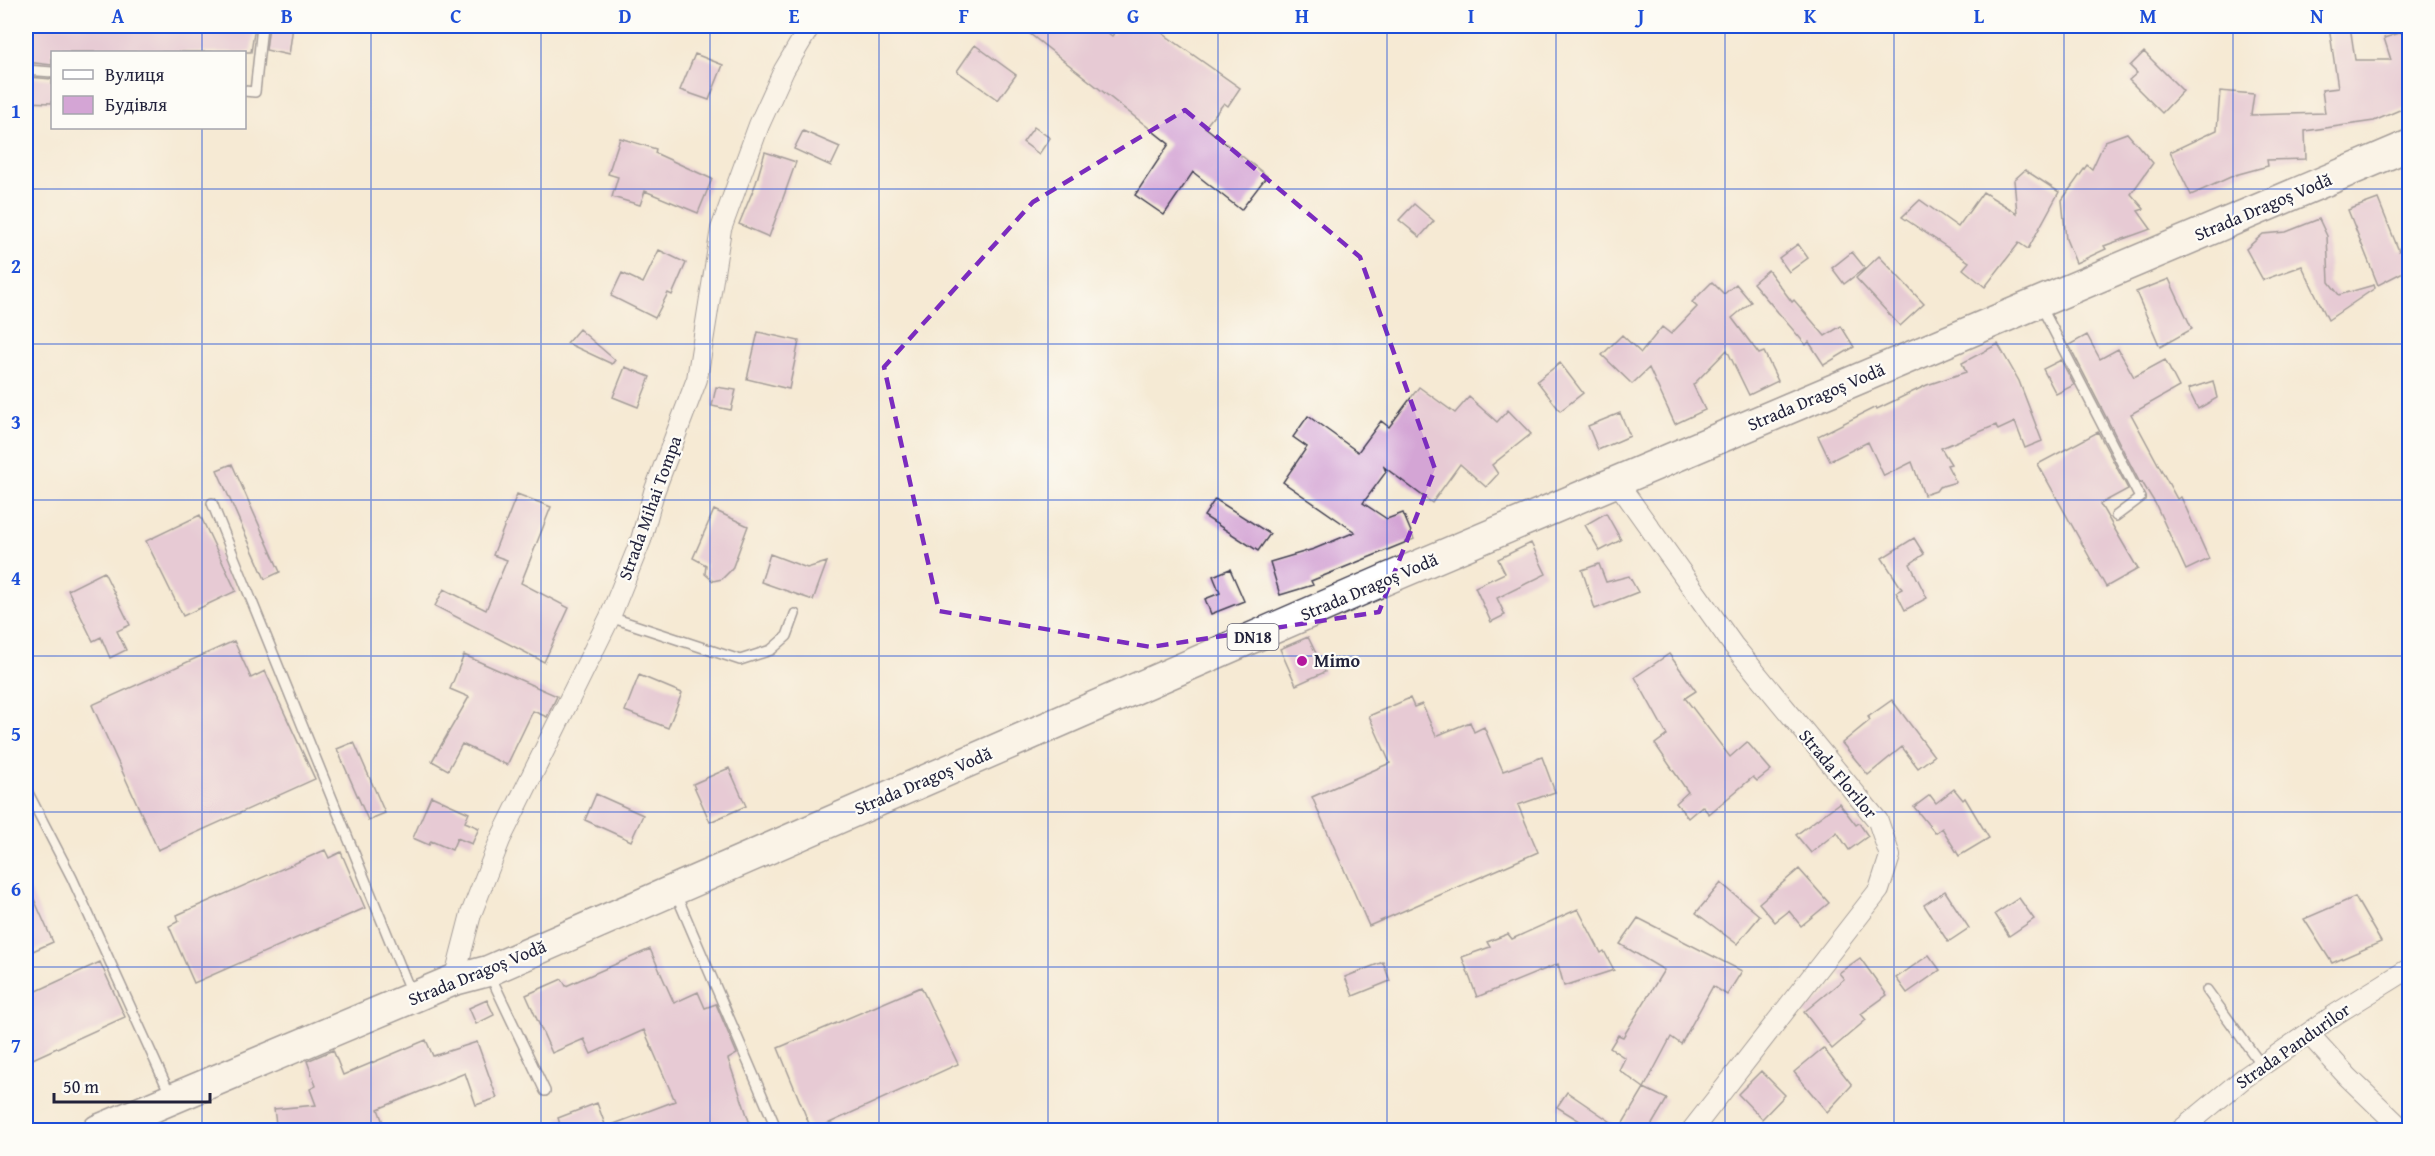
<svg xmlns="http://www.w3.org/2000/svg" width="2435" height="1156" font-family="'Gentium Book Plus',serif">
<rect width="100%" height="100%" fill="#fdfcf7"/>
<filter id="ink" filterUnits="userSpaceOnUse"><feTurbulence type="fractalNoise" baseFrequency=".0167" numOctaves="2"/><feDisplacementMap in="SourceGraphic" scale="12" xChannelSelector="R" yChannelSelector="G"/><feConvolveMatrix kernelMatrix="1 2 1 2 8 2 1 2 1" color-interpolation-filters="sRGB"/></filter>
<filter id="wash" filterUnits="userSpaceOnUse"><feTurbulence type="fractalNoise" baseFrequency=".008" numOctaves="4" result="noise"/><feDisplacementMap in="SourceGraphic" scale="24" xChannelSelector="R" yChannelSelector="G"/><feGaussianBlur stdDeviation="1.35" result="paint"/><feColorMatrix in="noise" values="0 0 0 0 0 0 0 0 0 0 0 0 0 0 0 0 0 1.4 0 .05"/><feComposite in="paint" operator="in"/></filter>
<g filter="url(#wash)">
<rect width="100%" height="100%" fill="#f5ead4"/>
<g id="blocks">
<!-- building -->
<path fill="#d4a5d5" d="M26,26H255L251,52H52V65L26,62Z
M269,26H293L289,55L266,50Z
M1020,26H1099L1112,36L1120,26H1152L1240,88L1228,106L1224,103L1205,127L1267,176L1241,210L1193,172L1164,215L1135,195L1169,144Z
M2329,26H2350L2355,60H2391L2384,38L2406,31L2409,42V106L2374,121L2305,131L2306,159L2267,160L2268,166L2235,175L2191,195L2170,152L2217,130L2220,91L2254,94L2251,115L2325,113L2322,90L2338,88Z
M975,45L1016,75L998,100L957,71Z
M2144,52L2183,91L2162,113L2129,80L2137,73L2130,66Z
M695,54L723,65L709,100L680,90Z
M28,77L52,79V103L26,102Z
M1034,127L1050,138L1039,154L1023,142Z
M803,131L840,147L831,166L794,149Z
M2127,133L2153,163L2131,194L2144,209L2138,211L2151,229L2104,246L2106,249L2076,263L2066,239L2062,200L2087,165L2092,169L2105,141Z
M620,138L656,149L655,153L712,179L698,213L645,191L640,205L612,197L618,177L608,174Z
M765,152L796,162L769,237L739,224L756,183Z
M2025,170L2059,192L2028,249L2019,243L1985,287L1963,269L1969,262L1902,217L1920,200L1958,227L1983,192L2017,213L2014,180Z
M2378,199L2399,251L2409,246V269L2378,285L2348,210Z
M1414,204L1434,221L1420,237L1399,220Z
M2319,219L2327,236L2329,282L2339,295L2374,285L2375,288L2328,320L2302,266L2263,280L2246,249L2263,234L2286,232Z
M1798,244L1808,258L1789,272L1779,258Z
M659,250L686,263L672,295L668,293L655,318L611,296L622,273L643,283Z
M1852,252L1865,268L1844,284L1832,268Z
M1879,256L1924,304L1900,326L1856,278Z
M1768,270L1792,302L1794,300L1825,336L1841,326L1854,347L1824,365L1809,342L1806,345L1753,283Z
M2169,279L2192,329L2160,347L2136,292Z
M1712,282L1724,294L1736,284L1751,302L1732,318L1759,354L1764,352L1778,381L1749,395L1727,350L1693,385L1705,410L1675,424L1649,368L1632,384L1602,355L1622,335L1641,353L1662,327L1671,334L1697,307L1692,302Z
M579,329L615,360L612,364L567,343Z
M758,332L799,341L789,389L747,379Z
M2087,335L2100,359L2118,349L2134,377L2165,360L2179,387L2131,414L2177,499L2181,497L2209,559L2186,570L2155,503L2142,482L2140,483L2069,345Z
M1998,344L2019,381L2042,441L2025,448L2015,422L1998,430L1996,425L1941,448L1951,464L1947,465L1956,482L1939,487L1936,491L1924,495L1912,462L1884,476L1868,442L1830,461L1818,436L1876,407L1877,409L1927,385L1966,372L1962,363Z
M2061,360L2074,385L2056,394L2043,369Z
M1560,363L1583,393L1560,411L1537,381Z
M625,367L650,377L638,407L613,397Z
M2213,381L2217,398L2198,409L2188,389Z
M716,387L736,390L731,410L712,406Z
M1419,387L1455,413L1469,397L1497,422L1508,410L1531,434L1492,465L1498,474L1486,487L1460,464L1432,503L1384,467L1386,472L1363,503L1387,519L1403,513L1414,539L1311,581L1313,585L1280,595L1270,562L1314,549L1355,532L1283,482L1307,447L1293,437L1308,416L1358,452L1381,421L1389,427Z
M1620,413L1630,436L1598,450L1588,426Z
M2098,432L2128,489L2100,504L2138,569L2106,587L2038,464Z
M232,464L280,572L265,579L217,470Z
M517,494L551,507L521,583L569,608L544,662L435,606L444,589L486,610L507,560L493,555Z
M1215,499L1270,534L1258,551L1204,516Z
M714,510L748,526L732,569L722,579L713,581L705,574L706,565L693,558Z
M1606,513L1621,540L1600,551L1585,525Z
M200,515L236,591L183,616L146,541Z
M1914,538L1924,554L1910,564L1927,598L1905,610L1896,592L1902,589L1882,558Z
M1531,543L1546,574L1497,598L1505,615L1491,622L1475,587L1505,573L1498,559Z
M770,554L807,568L827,562L813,600L761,582Z
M1599,564L1606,582L1629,576L1638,592L1595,609L1582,570Z
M1230,569L1244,601L1211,614L1205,599L1220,593L1213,576Z
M104,572L130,625L117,631L126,650L110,658L101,637L93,641L68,590Z
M1308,637L1325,672L1296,685L1280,649Z
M234,641L251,678L265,671L315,779L158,850L92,705Z
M1669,654L1696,691L1685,698L1730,757L1747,742L1771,770L1757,781L1753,777L1709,814L1702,806L1688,818L1676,803L1688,792L1655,744L1667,735L1635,677Z
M464,655L557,696L547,717L533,711L507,765L462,744L448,770L432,761L469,697L450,689Z
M639,675L682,693L668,728L625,711Z
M1410,698L1414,707L1422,704L1436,736L1470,722L1474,732L1484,727L1503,771L1542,757L1555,792L1518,805L1538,852L1369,926L1312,797L1390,763L1369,716Z
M1892,700L1934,756L1918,768L1902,747L1868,775L1842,743L1870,720L1868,717Z
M354,742L385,813L368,820L337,749Z
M729,768L746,806L710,822L693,784Z
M1954,789L1963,800L1965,798L1989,838L1959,856L1942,828L1935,833L1914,807L1930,795L1936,803Z
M596,794L643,815L631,841L585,820Z
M431,796L469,813L465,822L479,828L472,844L457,838L452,850L431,841L429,845L413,838Z
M1839,803L1856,825L1859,823L1868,836L1849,850L1837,832L1811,853L1796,835Z
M325,850L329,858L341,852L365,908L194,983L169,926L179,921L177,915Z
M1799,869L1829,903L1801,926L1789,911L1775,922L1759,903Z
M26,881L53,942L26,954Z
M1721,883L1760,916L1737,944L1696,913Z
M1945,891L1969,928L1948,942L1924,905Z
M2355,897L2381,942L2332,963L2304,919Z
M2019,898L2034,919L2009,936L1995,914Z
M1578,909L1601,953L1604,951L1614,970L1564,986L1558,964L1477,997L1462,957L1490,947L1487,942L1508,934L1512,939Z
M1638,918L1742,971L1727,995L1713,986L1681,1044L1671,1037L1644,1088L1619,1070L1625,1058L1610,1048L1618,1035L1623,1037L1664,970L1620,944Z
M650,949L674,1003L698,992L705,1008L716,1004L737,1054L728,1059L750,1124L730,1131H562L558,1118L597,1103L606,1127L675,1101L644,1030L591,1054L584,1039L552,1053L526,995L562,979L566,986Z
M1929,955L1940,970L1907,993L1896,978Z
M1860,958L1887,995L1861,1014L1866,1020L1832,1049L1804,1012L1844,979L1839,973Z
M100,962L125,1017L26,1062V996Z
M1383,962L1390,981L1353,996L1345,977Z
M921,987L958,1064L812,1131L778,1048Z
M487,1000L494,1015L476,1024L469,1008Z
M426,1040L433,1056L477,1042L497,1098L476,1105L465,1073L378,1109L386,1131H277L274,1109L316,1105L310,1089L316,1086L307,1061L333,1050L343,1075Z
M1823,1048L1852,1085L1827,1112L1794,1072Z
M1761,1071L1785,1095L1762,1119L1738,1094Z
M1644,1088L1667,1099L1648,1131H1596L1557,1107L1567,1092L1620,1128Z"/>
</g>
</g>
<g filter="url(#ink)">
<use href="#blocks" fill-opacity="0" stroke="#424052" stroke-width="1.5"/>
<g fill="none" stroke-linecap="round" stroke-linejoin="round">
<!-- lane casing -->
<g stroke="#424052" stroke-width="12">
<path id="lane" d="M26,70L52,72
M244,91L255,92L262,26
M2041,306L2140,498L2116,516
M212,503L411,993
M610,617L740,660L771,650L787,636L795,614
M26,789L72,878L170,1094
M676,894L777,1130
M489,973L545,1091
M2207,990L2262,1066"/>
</g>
<!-- street casing -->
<g stroke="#424052" stroke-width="22">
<path id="street" d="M1617,482L1733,645L1878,821L1890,856L1879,890L1692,1130
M454,980L471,914L500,840L610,617L641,540L654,492L697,379L721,229L759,125L784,70L810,26
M2309,1034L2348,1077L2403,1130
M2181,1130L2244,1078L2336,1014L2410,968"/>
</g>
<!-- primary casing -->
<g stroke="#424052" stroke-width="33">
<path id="primary" d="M98,1130L454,980L488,971L1389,578L2410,145"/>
</g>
<!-- lane -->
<use href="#lane" stroke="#fff" stroke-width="9"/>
<!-- street -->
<use href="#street" stroke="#fff" stroke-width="20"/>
<!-- primary -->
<use href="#primary" stroke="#fff" stroke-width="30"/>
</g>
</g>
<!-- marked area -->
<path d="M0 0H2435V1156H0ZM1185,110L1360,257L1435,469L1379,612L1151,647L939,611L884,367L1033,202Z" fill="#f5ead4" fill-opacity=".55" fill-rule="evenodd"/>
<path fill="none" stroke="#7b2cbf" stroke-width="4.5" stroke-dasharray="12 8" stroke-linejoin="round" d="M1185,110L1360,257L1435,469L1379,612L1151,647L939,611L884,367L1033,202Z"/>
<!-- grid -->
<path fill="none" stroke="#1d4ed8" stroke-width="1.5" stroke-opacity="0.55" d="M202,26V52M371,26V1130M541,26V1130M710,26V1130M879,26V1130M1048,26V1130M1218,26V1130M1387,26V1130M1556,26V1130M1725,26V1130M1894,26V1130M2064,26V1130M2233,26V1130M202,128V1130M26,189H2410M26,344H2410M26,500H2410M26,656H2410M26,812H2410M26,967H2410"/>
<!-- markers -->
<circle fill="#b5179e" stroke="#fdfcf7" stroke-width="2" cx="1302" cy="661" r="6"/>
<g text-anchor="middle" stroke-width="4.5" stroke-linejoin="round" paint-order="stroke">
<!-- shield labels -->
<rect fill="#fdfcf7" stroke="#646373" stroke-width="1.5" x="1227.5" y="624" width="51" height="26" rx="4.5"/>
<g font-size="16" font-weight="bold" fill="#22223b">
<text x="1253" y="643">DN18</text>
</g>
<!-- street labels -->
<g font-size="18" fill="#22223b" stroke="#fdfcf7">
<text transform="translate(2263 207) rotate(-23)" y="6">Strada Dragoș Vodă</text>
<text transform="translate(1816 397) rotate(-23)" y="6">Strada Dragoș Vodă</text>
<text transform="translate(650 508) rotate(-70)" y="6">Strada Mihai Tompa</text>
<text transform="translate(1369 587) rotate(-23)" y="6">Strada Dragoș Vodă</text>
<text transform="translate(1838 774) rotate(50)" y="6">Strada Florilor</text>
<text transform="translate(923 781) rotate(-23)" y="6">Strada Dragoș Vodă</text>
<text transform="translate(477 973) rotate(-22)" y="6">Strada Dragoș Vodă</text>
<text transform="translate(2293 1046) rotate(-35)" y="6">Strada Pandurilor</text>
</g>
<!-- poi labels -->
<g font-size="18" font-weight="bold" fill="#22223b" stroke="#fdfcf7" text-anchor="start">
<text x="1314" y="667">Mimo</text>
</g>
</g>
<!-- margin -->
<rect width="2435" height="1156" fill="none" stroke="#fdfcf7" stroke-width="66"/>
<!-- legend -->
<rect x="51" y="51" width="195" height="78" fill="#fdfcf7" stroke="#a5a5ac" stroke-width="1.5"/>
<rect x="63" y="70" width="30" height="9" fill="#ffffff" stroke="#a5a5ac" stroke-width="1.5"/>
<text x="105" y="81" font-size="18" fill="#22223b">Вулиця</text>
<rect x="63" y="96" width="30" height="18" fill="#d4a5d5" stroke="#a5a5ac" stroke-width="1.5"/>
<text x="105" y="111" font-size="18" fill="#22223b">Будівля</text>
<!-- scale -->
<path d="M54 1093v9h156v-9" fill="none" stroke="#22223b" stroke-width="3"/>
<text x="63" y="1093" font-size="18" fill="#22223b" stroke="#fdfcf7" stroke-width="4.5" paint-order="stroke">50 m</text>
<rect x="33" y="33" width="2369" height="1090" fill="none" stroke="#1d4ed8" stroke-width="2"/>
<g font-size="20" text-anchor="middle" font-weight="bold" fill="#1d4ed8">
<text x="118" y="23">A</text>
<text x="287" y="23">B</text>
<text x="456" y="23">C</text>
<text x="625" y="23">D</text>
<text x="794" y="23">E</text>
<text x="964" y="23">F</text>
<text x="1133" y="23">G</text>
<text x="1302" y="23">H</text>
<text x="1471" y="23">I</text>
<text x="1641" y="23">J</text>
<text x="1810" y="23">K</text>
<text x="1979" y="23">L</text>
<text x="2148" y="23">M</text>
<text x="2317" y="23">N</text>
<text x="16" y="118">1</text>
<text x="16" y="273">2</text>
<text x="16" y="429">3</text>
<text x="16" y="585">4</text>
<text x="16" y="741">5</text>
<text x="16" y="896">6</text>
<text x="16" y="1052">7</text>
</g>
</svg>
